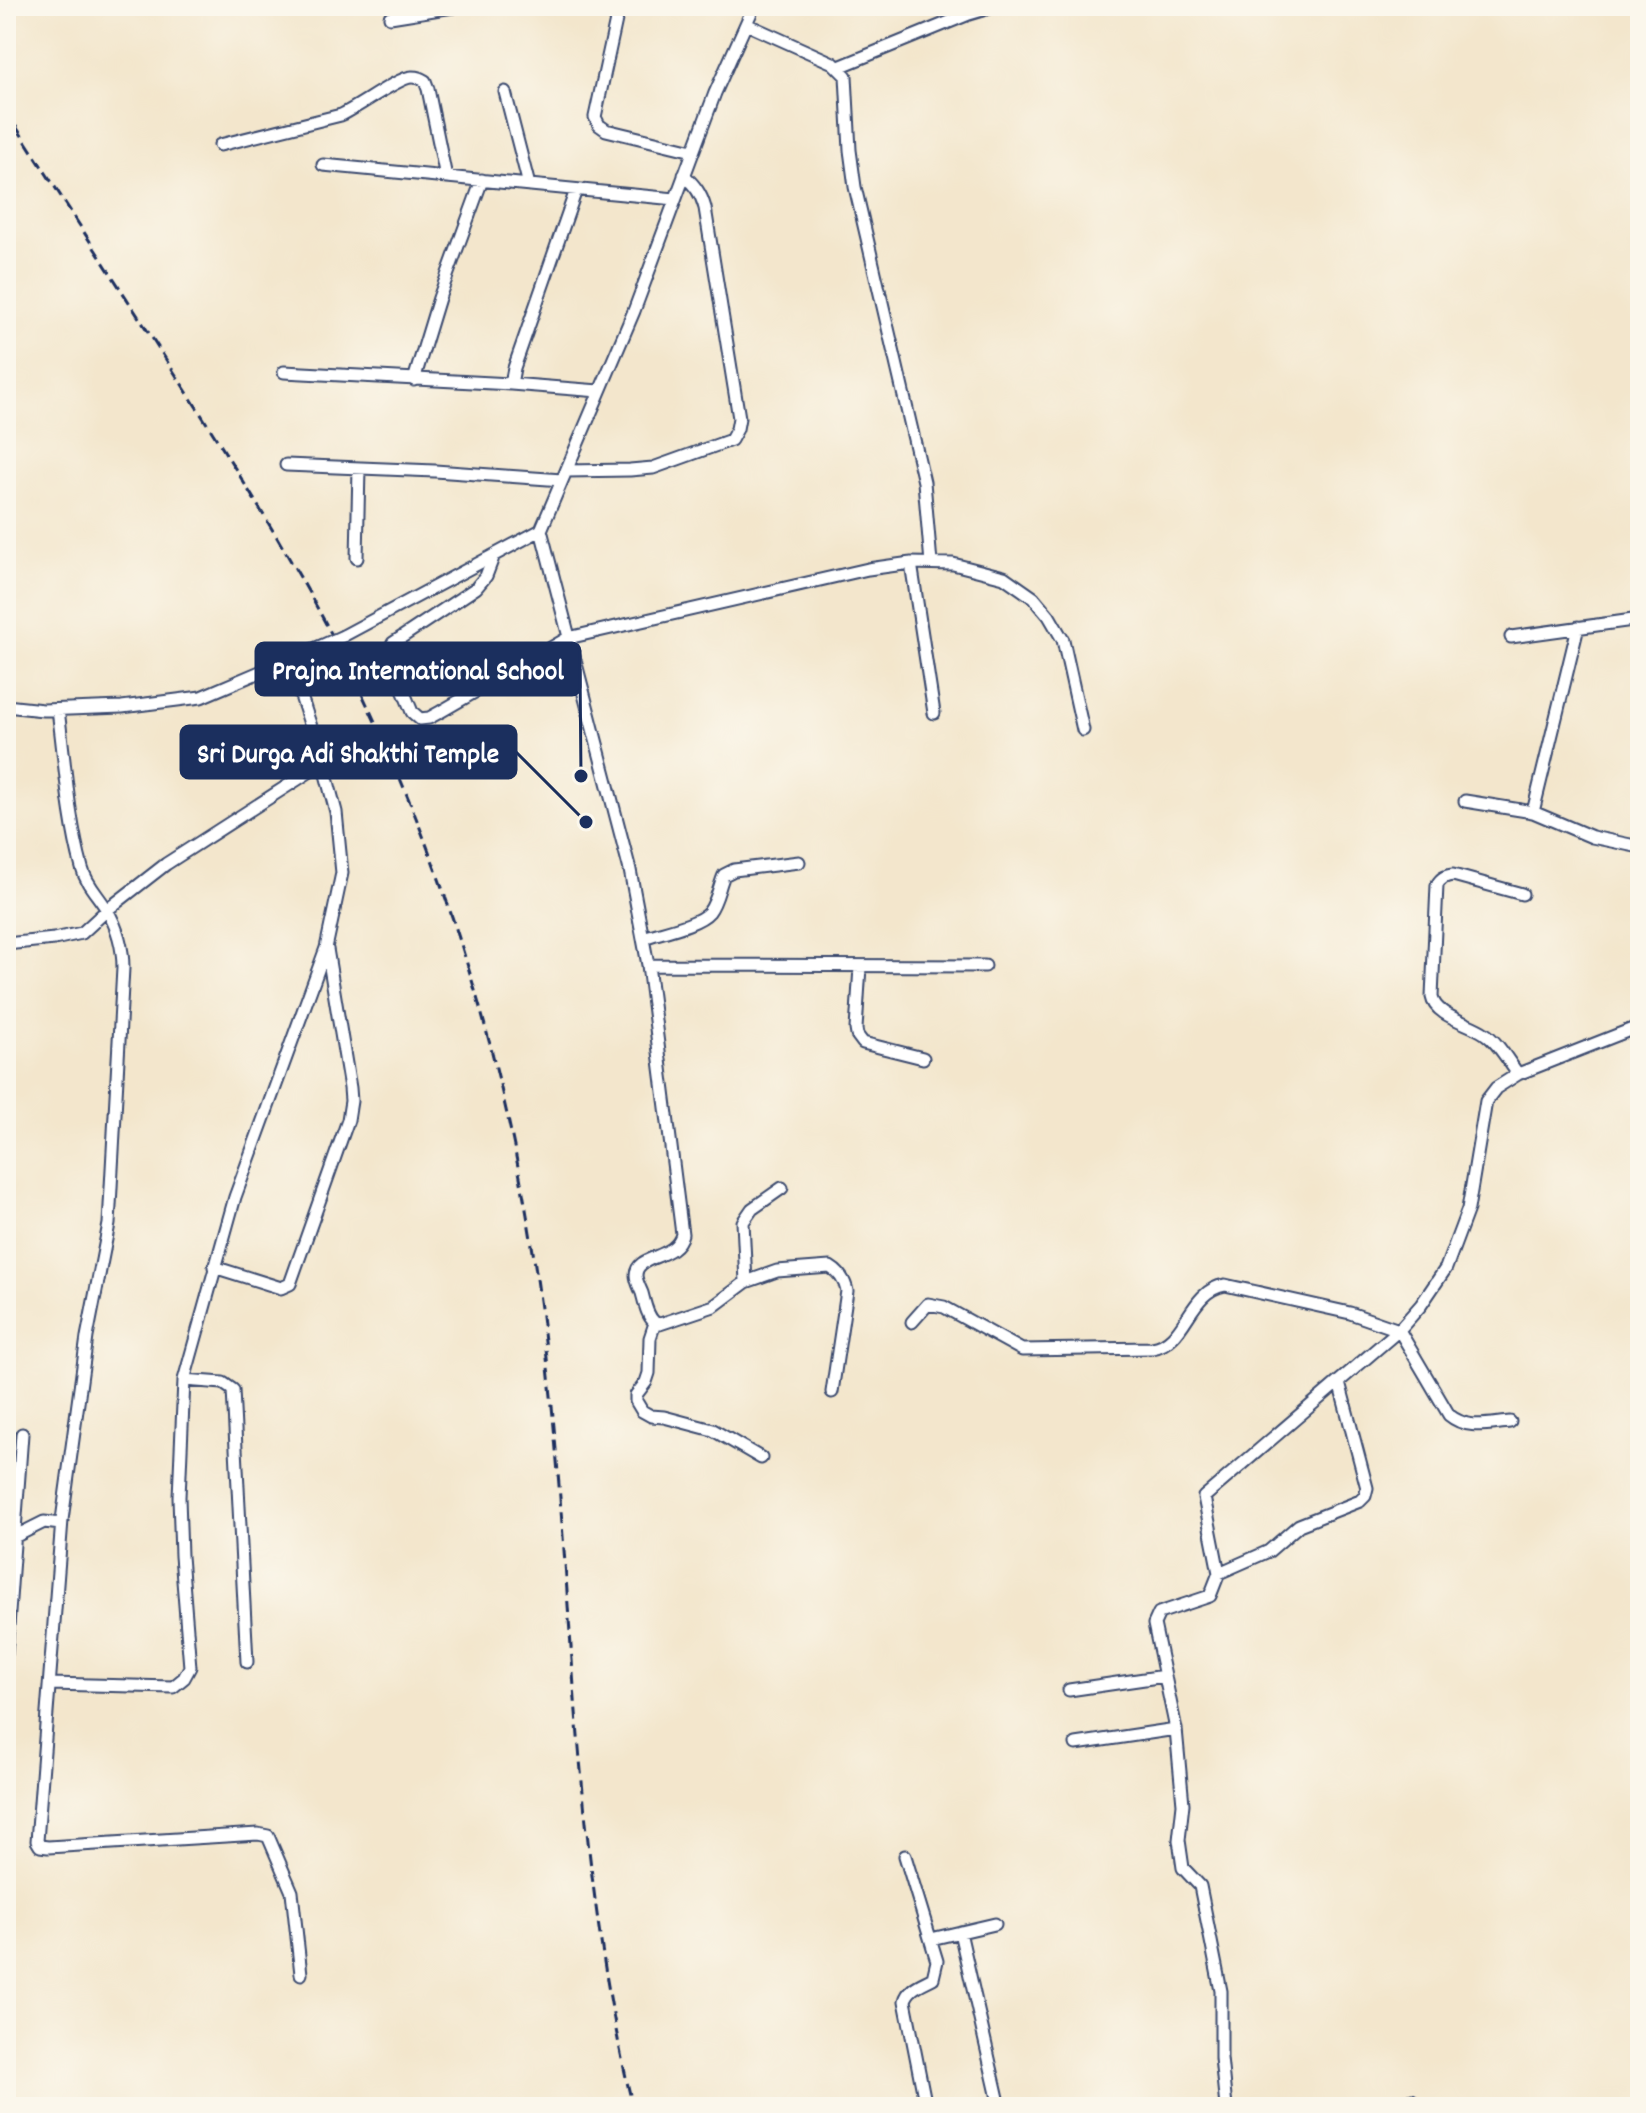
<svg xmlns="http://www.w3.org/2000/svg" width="1646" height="2113" font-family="Dekko,sans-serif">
<rect width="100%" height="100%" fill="#fbf7ec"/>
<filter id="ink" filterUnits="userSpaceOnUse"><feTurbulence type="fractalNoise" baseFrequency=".0125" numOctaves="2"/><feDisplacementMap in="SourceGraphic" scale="16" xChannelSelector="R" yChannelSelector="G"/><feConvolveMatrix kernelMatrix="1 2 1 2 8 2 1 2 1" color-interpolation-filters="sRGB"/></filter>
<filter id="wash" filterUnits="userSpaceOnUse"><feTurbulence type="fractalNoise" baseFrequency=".006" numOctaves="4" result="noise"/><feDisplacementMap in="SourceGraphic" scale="32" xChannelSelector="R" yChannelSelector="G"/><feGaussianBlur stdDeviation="1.8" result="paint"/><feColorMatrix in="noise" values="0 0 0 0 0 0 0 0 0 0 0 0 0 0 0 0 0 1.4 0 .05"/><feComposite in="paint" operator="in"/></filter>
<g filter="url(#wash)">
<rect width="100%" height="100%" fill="#f3e6cc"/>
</g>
<g filter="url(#ink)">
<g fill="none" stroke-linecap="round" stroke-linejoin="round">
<!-- minor casing -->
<g stroke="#3b4a6e" stroke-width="15">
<path id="minor" d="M619,6L595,117L599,125L606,130L693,151
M390,17L459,6
M746,24L833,63L846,76L850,150L855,187L924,482L931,563
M839,67L969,14L996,6
M505,92L529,185
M220,145L341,115C357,108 399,77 412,77C418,77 420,78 425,81L428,89L446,177
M323,165L675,199
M284,372L511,384L599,391
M414,380L439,298L482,180
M511,384L514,368L576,190
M286,465L435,471L562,480
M566,471L630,470L653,468L731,440L737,429L739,418L705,208C701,193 695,186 684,175
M541,530L630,870L648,965L682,1234C676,1260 636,1254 636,1275C636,1281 640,1288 642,1293C645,1304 647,1316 655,1323L660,1324L714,1306L746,1282L777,1271L830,1267C840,1273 845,1281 847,1291L832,1392
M494,555L486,576L476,588L393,643L388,653L412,712L420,719L429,718L440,712L568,638L868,569L911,563L953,564L1004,577L1034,598L1049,616L1063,640L1083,730
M357,558L359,468
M911,563L934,713
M343,636L541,530L634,311L715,93L754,6
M1511,637L1640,619
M6,706L43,710L122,707L201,697L321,646
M58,710C65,762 68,817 82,868C86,884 98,895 107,910C117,927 123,947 123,968L109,1224L87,1337L62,1520L37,1841L40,1846L48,1847L258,1834L268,1836L292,1892L301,1974
M1465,801L1533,812L1592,837L1640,847
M1533,812L1578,627
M643,938C660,932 698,925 709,912C717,902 719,886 724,875L734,870L799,862
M6,944L54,939L82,933L107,910L166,864L323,763
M648,965L985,966
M860,967L856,1029L857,1035L863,1043L923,1058
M1518,1074C1508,1061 1498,1042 1484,1033C1470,1023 1435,1016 1432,997L1437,885C1441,878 1445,876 1453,875L1522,894
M214,1267L281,1288L290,1284L348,1120L351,1101L350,1088L327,949
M746,1282L743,1222L752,1209L782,1188
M912,1322L928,1304L944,1307L1022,1350L1152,1348C1187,1343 1188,1291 1225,1285L1350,1313L1399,1330L1449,1415C1467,1430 1487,1424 1510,1422
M655,1323L650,1338L649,1373L646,1382L636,1395V1401L642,1411L651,1416L664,1417L713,1430L761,1458
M184,1380L223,1383L233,1390L247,1662
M6,1537H14L44,1522L61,1524
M1219,1573L1269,1551L1299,1525L1360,1501L1365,1496L1367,1488L1339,1382
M6,1654L22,1434
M50,1684L173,1687L184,1678L190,1667L181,1556L179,1497L184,1380L235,1197L326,948L342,873L336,812L323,763L289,660
M1069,1690L1165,1676
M1076,1744L1176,1729
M905,1856L937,1961L933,1978C922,1984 908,1988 905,2001L926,2107
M960,1932L1000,2107
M931,1939L995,1924
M1226,2107L1221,2058V1991L1200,1886L1183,1868L1179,1840L1183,1804L1176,1729L1154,1624L1159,1613L1210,1596L1219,1573L1204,1497L1399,1330L1421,1305L1446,1268L1468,1209L1486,1101L1496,1088L1518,1074L1640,1026
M1397,2107L1412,2100"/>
</g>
<!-- minor -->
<use href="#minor" stroke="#fff" stroke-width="11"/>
<!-- rail -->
<path stroke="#1b2f5e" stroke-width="3" stroke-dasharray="12 6" stroke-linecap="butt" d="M6,111C62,198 118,285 174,372C242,478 308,583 363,696C441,859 496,1036 527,1215C578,1510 561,1814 633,2107"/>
<!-- minor-bridge casing -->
<g stroke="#3b4a6e" stroke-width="15" stroke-linecap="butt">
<path id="minor-bridge" d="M321,646L343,636"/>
</g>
<!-- minor-bridge -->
<use href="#minor-bridge" stroke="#fff" stroke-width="11"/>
</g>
</g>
<!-- callouts -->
<path fill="none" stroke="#1b2f5e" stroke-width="3" d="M581 776L580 669M586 822L516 752"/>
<g fill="#1b2f5e" stroke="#fbf7ec" stroke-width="3">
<circle cx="581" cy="776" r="8"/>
<circle cx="586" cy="822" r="8"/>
</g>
<g fill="#1b2f5e" stroke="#1b2f5e" stroke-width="3">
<rect x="256" y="643" width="324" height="52" rx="8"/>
<rect x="181" y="726" width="335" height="52" rx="8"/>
</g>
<g font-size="28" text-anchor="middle" font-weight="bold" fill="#fff">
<text x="418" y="679">Prajna International School</text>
<text x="348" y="762">Sri Durga Adi Shakthi Temple</text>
</g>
<!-- margin -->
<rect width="1646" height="2113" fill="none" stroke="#fbf7ec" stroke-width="32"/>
</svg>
